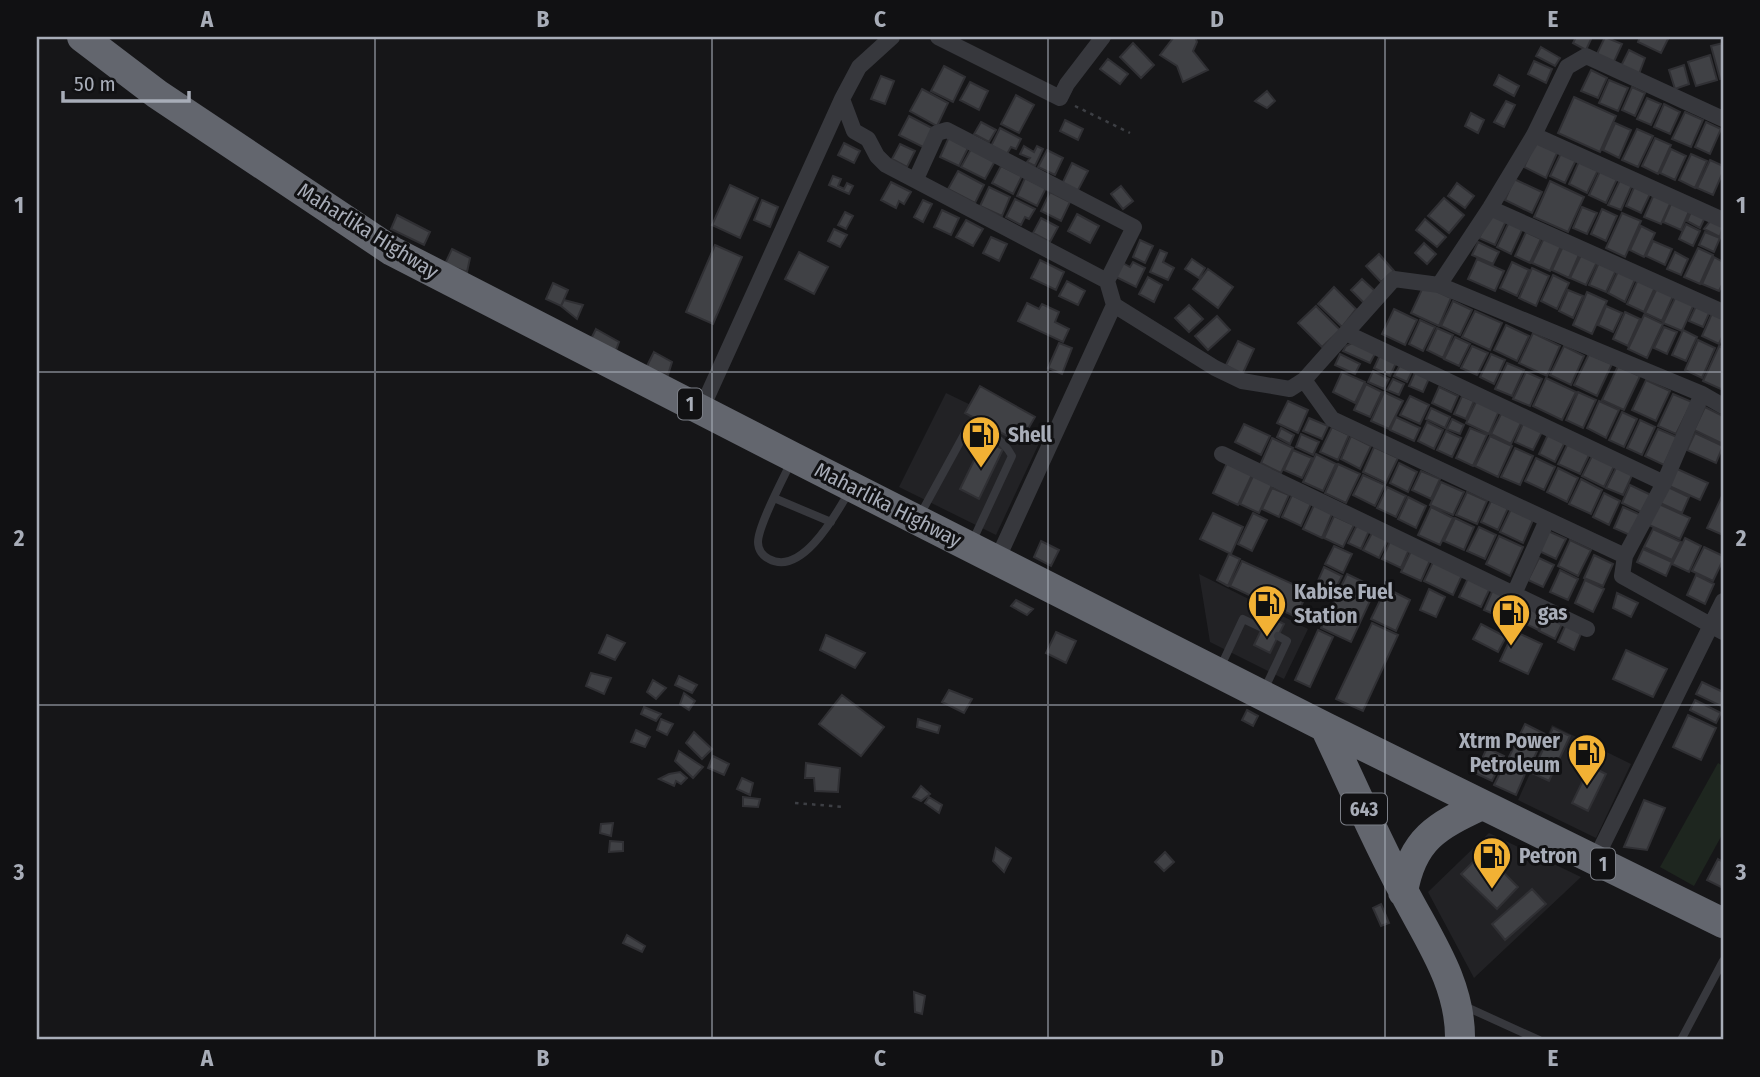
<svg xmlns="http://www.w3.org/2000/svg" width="1760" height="1077" font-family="'Fira Sans Condensed',sans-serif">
<rect width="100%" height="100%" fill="#161618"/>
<!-- built -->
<path fill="#222225" d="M946,393L1041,439L996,535L899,487Z
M1199,574L1308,629L1284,679L1210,642Z
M1552,725L1631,764L1596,838L1518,800Z
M1489,833L1581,877L1474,978L1428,892Z"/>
<!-- green -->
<path fill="#1e261f" d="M1718,763L1723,766V833L1694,886L1660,867Z"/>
<!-- building -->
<path fill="#404145" stroke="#303034" stroke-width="2" d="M1174,37H1195L1197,42L1193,51L1208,70L1183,82L1177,66L1160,55Z
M1576,37H1592L1586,50L1573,43Z
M1605,37L1622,44L1612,66L1595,58Z
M1640,37H1669L1661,53L1638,42Z
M1133,43L1154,65L1141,78L1120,57Z
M1723,43V78L1720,79L1711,46Z
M1541,47L1560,58L1555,66L1536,56Z
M1629,50L1645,58L1639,74L1621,66Z
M1710,55L1717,80L1696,86L1688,62Z
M1108,59L1128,74L1120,84L1100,69Z
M1534,61L1552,69L1546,83L1528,74Z
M1684,65L1689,84L1675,89L1669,70Z
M944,66L965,77L953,102L931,91Z
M1591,70L1607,78L1598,98L1581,91Z
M1499,75L1519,86L1514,96L1494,85Z
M881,76L894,81L885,104L871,99Z
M1609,80L1628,88L1618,111L1599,103Z
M970,82L988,91L979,110L960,100Z
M1632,87L1645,93L1635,116L1622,110Z
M922,89L948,103L937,126L910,111Z
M1267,91L1275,101L1267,108L1255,101Z
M1016,95L1034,105L1019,133L1001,124Z
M1574,97L1616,116L1600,152L1558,133Z
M1647,98L1661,104L1651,125L1637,119Z
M1506,101L1515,105L1504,127L1494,122Z
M1664,104L1680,112L1670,134L1654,127Z
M1685,112L1703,120L1691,147L1672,139Z
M1471,113L1484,120L1478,133L1465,126Z
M909,116L934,129L925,148L899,135Z
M1065,120L1083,129L1078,140L1060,131Z
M981,122L996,130L989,142L974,134Z
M1706,122L1721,129L1710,154L1695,147Z
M1615,123L1631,130L1619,158L1603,150Z
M1000,128L1021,139L1016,149L1011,147L1007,154L991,146Z
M1637,129L1653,136L1638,167L1622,160Z
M949,137L969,146L959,166L940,157Z
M1655,138L1671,145L1658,174L1642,166Z
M1536,141L1558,151L1546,178L1524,167Z
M844,143L860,151L854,163L838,155Z
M900,144L915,151L907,167L892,159Z
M1024,146L1034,152L1037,146L1043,149L1035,166L1027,162L1030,158L1020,154Z
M971,149L995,161L985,179L961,167Z
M1671,149L1686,156L1675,180L1660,173Z
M1047,150L1063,158L1055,175L1038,167Z
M1561,153L1576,160L1565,183L1550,176Z
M1691,154L1707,161L1695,188L1679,180Z
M1580,159L1599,168L1587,193L1569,184Z
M1710,160L1723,166V172L1713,195L1697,188Z
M1072,163L1088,171L1077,192L1062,184Z
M1001,166L1022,176L1013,194L992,183Z
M1601,169L1618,177L1606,203L1589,195Z
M958,171L984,185L975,203L948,189Z
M833,176L841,179L838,186L844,189L847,183L853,186L849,194L829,185Z
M1025,178L1046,188L1037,206L1017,196Z
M1621,178L1633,183L1621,210L1608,205Z
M1514,179L1542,192L1532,213L1505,200Z
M1550,181L1584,197L1568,232L1534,217Z
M891,182L911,192L904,204L899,201L896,208L881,200Z
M1457,183L1474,196L1465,208L1448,196Z
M730,185L758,198L740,238L712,225Z
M1635,185L1651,192L1641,213L1626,206Z
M1121,186L1133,201L1123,209L1111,194Z
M989,187L1010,197L1002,216L980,206Z
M1050,192L1070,202L1061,221L1041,211Z
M1654,194L1671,202L1661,224L1644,217Z
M1444,198L1464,215L1449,233L1428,216Z
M1015,199L1035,209L1029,219L1025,217L1021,225L1006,217Z
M1673,199L1691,207L1681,230L1663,222Z
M762,200L778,207L770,227L754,220Z
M923,200L932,204L923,222L914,217Z
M1582,207L1597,213L1587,234L1573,228Z
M1693,207L1707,213L1700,228L1687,221Z
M1602,209L1617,216L1606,241L1591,234Z
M942,210L959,218L951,235L934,227Z
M845,212L853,216L846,229L838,225Z
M1622,213L1641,221L1625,257L1606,248Z
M1077,214L1099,226L1090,243L1068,231Z
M1490,214L1506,221L1495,245L1479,238Z
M397,215L430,232L424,245L391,229Z
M1041,218L1058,227L1050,242L1033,233Z
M1425,219L1446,237L1437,247L1416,230Z
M966,220L983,229L973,246L956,237Z
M1711,220L1723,225L1720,237L1704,229Z
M1509,222L1523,228L1511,254L1497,247Z
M1686,224L1700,231L1693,246L1679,239Z
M1641,226L1655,233L1644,257L1630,250Z
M834,229L847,235L840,247L828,241Z
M1526,232L1541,239L1530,263L1515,256Z
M1705,232L1720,238L1714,252L1699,245Z
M991,237L1007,244L999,261L983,253Z
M1544,238L1561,246L1550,271L1532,263Z
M1140,240L1153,246L1145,263L1133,257Z
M1653,241L1672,249L1665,265L1646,256Z
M1478,242L1499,252L1493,264L1472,255Z
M1565,242L1581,250L1569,278L1552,270Z
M1424,243L1436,254L1427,264L1415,253Z
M715,245L742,257L713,324L686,312Z
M1698,248L1713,255L1700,284L1684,277Z
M452,249L470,258L467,272L445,264Z
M1160,250L1167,253L1163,262L1174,268L1168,280L1150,272Z
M799,252L828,267L814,294L785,279Z
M1675,252L1688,259L1681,275L1667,269Z
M1582,253L1598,260L1586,285L1570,278Z
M1379,254L1394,271L1381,282L1366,266Z
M1714,257L1723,262V283L1719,291L1702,284Z
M1601,258L1618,266L1606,292L1589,285Z
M1192,259L1205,268L1199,278L1185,269Z
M1477,259L1504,271L1495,291L1468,279Z
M1040,260L1064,272L1056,290L1031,278Z
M1121,262L1130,267L1133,262L1145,268L1136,287L1114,276Z
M1512,262L1529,270L1517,296L1500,288Z
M1620,267L1637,275L1625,302L1608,293Z
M1532,268L1549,276L1536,306L1519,298Z
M1208,269L1233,287L1218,308L1193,289Z
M1553,275L1569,283L1557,309L1541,301Z
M1640,275L1657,283L1644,312L1627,304Z
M1148,277L1162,285L1154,302L1139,294Z
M1362,279L1376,292L1364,303L1351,290Z
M1067,281L1085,291L1078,305L1059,296Z
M553,283L568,290L561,306L546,299Z
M1424,285L1451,298L1439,326L1411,313Z
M1658,286L1674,294L1662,321L1645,313Z
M1334,287L1356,309L1342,327L1318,304Z
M1568,290L1583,296L1573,318L1559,311Z
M1587,292L1607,301L1592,334L1573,325Z
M1677,294L1695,302L1682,331L1663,323Z
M564,300L583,305L577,319L561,306Z
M1453,301L1472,310L1460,335L1441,326Z
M1698,302L1711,309L1703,327L1689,321Z
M1027,303L1039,309L1042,304L1059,312L1055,322L1069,329L1063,342L1018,321Z
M1189,305L1203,319L1189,332L1175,318Z
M1316,306L1340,330L1322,347L1298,323Z
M1606,306L1622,313L1613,332L1598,325Z
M1394,309L1417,320L1405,345L1382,334Z
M1475,311L1502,323L1490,350L1462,337Z
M1713,311L1723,315V335L1719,344L1702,336Z
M1625,312L1640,319L1628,346L1613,339Z
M1644,315L1663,324L1647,358L1628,349Z
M1217,316L1230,330L1208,350L1195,336Z
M1420,320L1435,327L1423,351L1409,344Z
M1506,325L1529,336L1517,361L1494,350Z
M1664,327L1677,332L1667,354L1654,348Z
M1437,328L1453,335L1443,358L1427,350Z
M596,329L619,342L615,353L590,341Z
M1683,330L1697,337L1686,361L1672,355Z
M1533,333L1560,346L1547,376L1519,363Z
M1455,337L1470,344L1459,366L1444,359Z
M1698,340L1715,348L1702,378L1685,370Z
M1238,341L1254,349L1242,375L1226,365Z
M1059,343L1072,348L1062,374L1048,368Z
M1352,343L1377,350L1370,363L1343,351L1346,346Z
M1472,346L1488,353L1477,375L1461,368Z
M1564,346L1584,356L1571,385L1550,375Z
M1719,346L1723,348V390L1703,381Z
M654,352L672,362L668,375L646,368Z
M1340,354L1360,364L1355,374L1335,365Z
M1491,354L1505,360L1494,384L1480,377Z
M1589,354L1612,364L1597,396L1574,385Z
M1380,355L1396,363L1390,376L1374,368Z
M1401,363L1413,369L1407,382L1394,376Z
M1507,363L1524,370L1512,396L1495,389Z
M1618,366L1640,376L1624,410L1602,400Z
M1417,368L1431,374L1423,392L1409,386Z
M1373,371L1389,379L1384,389L1368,382Z
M1342,372L1365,382L1355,403L1333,392Z
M1526,372L1542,379L1530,406L1513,399Z
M1546,378L1576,392L1562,420L1533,406Z
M1393,379L1404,384L1399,395L1387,390Z
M1646,380L1670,391L1656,421L1632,410Z
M1366,384L1382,392L1370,417L1354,410Z
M980,386L1035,417L1020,443L965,413Z
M1439,387L1458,396L1451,412L1432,403Z
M1384,392L1403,401L1389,429L1371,421Z
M1578,392L1596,400L1583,428L1566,420Z
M1673,394L1692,402L1676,434L1658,426Z
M1410,396L1429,405L1420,424L1400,415Z
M1462,396L1474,401L1466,419L1454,414Z
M1477,400L1499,411L1489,434L1466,423Z
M1288,401L1308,410L1298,433L1277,423Z
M1599,401L1619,410L1606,438L1587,428Z
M1705,407L1723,416V444L1694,430Z
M1431,408L1450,417L1445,428L1426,419Z
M1502,412L1522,421L1511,444L1491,434Z
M1622,412L1637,419L1624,447L1609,440Z
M1396,417L1420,428L1414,441L1390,430Z
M1309,418L1328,426L1322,439L1303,431Z
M1452,419L1464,425L1460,434L1447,429Z
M1525,419L1544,428L1533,450L1515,442Z
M1640,420L1655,427L1642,455L1627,448Z
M1427,422L1443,430L1434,449L1418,441Z
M1244,424L1270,436L1261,455L1235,442Z
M1332,427L1349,435L1338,460L1320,452Z
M1281,428L1294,435L1290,444L1277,437Z
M1470,428L1487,435L1473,466L1456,458Z
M1658,429L1677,437L1664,465L1645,456Z
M1446,431L1461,438L1452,457L1437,450Z
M1549,432L1566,440L1555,462L1539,454Z
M1695,433L1723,446L1716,463L1687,450Z
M1301,434L1319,442L1313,455L1296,447Z
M1351,436L1371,446L1360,469L1341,459Z
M1490,436L1512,446L1498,477L1475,466Z
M1272,438L1293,448L1281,473L1261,463Z
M984,440L1003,449L979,499L960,489Z
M1569,441L1591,451L1580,474L1558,464Z
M1374,447L1398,458L1386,483L1363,472Z
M1515,448L1533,456L1520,485L1501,477Z
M1293,450L1312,458L1302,478L1284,470Z
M1316,454L1336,464L1323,491L1303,482Z
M1593,454L1615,464L1604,487L1582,476Z
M1536,458L1555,467L1544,490L1525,481Z
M1619,462L1635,469L1623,495L1606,488Z
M1227,463L1252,475L1238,505L1213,493Z
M1399,463L1417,472L1408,492L1390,483Z
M1338,464L1360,474L1346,503L1325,493Z
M1558,468L1578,478L1567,502L1547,492Z
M1675,468L1708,483L1700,500L1667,485Z
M1421,471L1440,479L1431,499L1412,490Z
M1254,474L1273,483L1259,513L1240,504Z
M1363,475L1385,485L1375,506L1353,495Z
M1581,479L1602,490L1591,514L1569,504Z
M1441,482L1464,492L1453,515L1430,505Z
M1630,485L1651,495L1643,513L1622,503Z
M1666,486L1689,497L1682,513L1658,502Z
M1387,487L1406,496L1396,517L1377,508Z
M1272,488L1289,495L1279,517L1262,509Z
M1467,492L1487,501L1477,524L1456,515Z
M1604,493L1620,501L1609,525L1593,517Z
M1292,495L1311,504L1301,526L1282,517Z
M1722,496H1723V535L1707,528Z
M1408,497L1426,506L1416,528L1398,519Z
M1491,501L1508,508L1498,530L1481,522Z
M1659,504L1690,518L1680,539L1649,525Z
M1314,505L1332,514L1322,538L1303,529Z
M1431,507L1453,518L1440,545L1418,535Z
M1623,507L1641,515L1632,536L1614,528Z
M1511,509L1533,520L1523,543L1500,532Z
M1213,513L1243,527L1231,554L1200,539Z
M1253,513L1267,520L1252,551L1238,544Z
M1334,516L1354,525L1343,547L1324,538Z
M1455,518L1474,527L1464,550L1444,541Z
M1357,525L1369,531L1361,549L1348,543Z
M1479,527L1496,535L1485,559L1467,551Z
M1653,529L1681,542L1672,560L1644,547Z
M1373,531L1389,538L1379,558L1363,550Z
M1548,531L1566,539L1556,559L1539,551Z
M1499,536L1523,547L1510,576L1486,564Z
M1392,537L1411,545L1401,568L1382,559Z
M1685,538L1701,546L1689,572L1672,564Z
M1570,540L1591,550L1578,576L1558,566Z
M1041,541L1059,550L1051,566L1034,557Z
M1334,546L1352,554L1343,573L1325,564Z
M1413,547L1432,556L1421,581L1401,572Z
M1704,547L1723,556V560L1713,581L1692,571Z
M1643,549L1672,562L1666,576L1637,562Z
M1229,554L1240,559L1228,586L1217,580Z
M1594,555L1613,564L1603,586L1584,578Z
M1435,558L1464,571L1453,595L1424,581Z
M1539,558L1554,565L1543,587L1528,580Z
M1242,561L1308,591L1296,617L1230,586Z
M1324,567L1342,576L1330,600L1313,592Z
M1560,570L1578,579L1568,600L1550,592Z
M1347,574L1376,588L1351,642L1321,628Z
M1470,574L1492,584L1481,607L1459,597Z
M1696,575L1714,584L1705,604L1687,595Z
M1585,580L1604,589L1593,612L1575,603Z
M1494,587L1509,594L1498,616L1484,610Z
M1386,588L1410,600L1396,631L1371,619Z
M1429,589L1445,597L1436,617L1420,610Z
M1617,593L1638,603L1631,617L1613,608Z
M1511,595L1528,603L1516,630L1498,622Z
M1016,600L1033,609L1027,615L1011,606Z
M1530,604L1546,612L1538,630L1522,622Z
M1548,612L1564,620L1555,639L1539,631Z
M1268,616L1284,624L1270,653L1254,645Z
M1567,622L1583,629L1574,650L1558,642Z
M1372,623L1398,635L1363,711L1336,699Z
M1481,624L1506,637L1498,652L1473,639Z
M1318,630L1333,637L1310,687L1295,680Z
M1514,631L1542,644L1528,674L1500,661Z
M1056,632L1076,641L1066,663L1046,653Z
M607,635L625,643L615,660L599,653Z
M826,635L865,653L855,668L820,650Z
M1626,650L1667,669L1653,697L1613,679Z
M591,673L611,678L604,694L586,686Z
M679,676L697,685L692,693L675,685Z
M653,680L666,688L656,699L647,692Z
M1702,682L1723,692V707L1696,694Z
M949,690L972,699L964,713L942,702Z
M684,693L695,701L689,710L680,704Z
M842,695L884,727L861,756L819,724Z
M1695,700L1721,713L1716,723L1690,710Z
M644,707L661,714L656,721L641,714Z
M1247,710L1258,716L1253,726L1242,720Z
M1688,715L1716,728L1701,760L1673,747Z
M661,719L673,724L667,735L657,730Z
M918,719L940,726L938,733L917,727Z
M1525,724L1545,734L1527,773L1506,763Z
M1553,728L1570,736L1549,781L1532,773Z
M636,730L650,737L645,747L631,742Z
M694,732L712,749L702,759L686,743Z
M1487,748L1504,756L1492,781L1475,773Z
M679,751L703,767L693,778L675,761Z
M713,756L729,764L724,775L708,768Z
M806,763L840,768L838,792L815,791L814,778H805Z
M1504,765L1525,774L1516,795L1494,785Z
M1590,766L1606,774L1588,811L1572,803Z
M680,772L687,778L681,784L676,781L674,786L659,779L669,774Z
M742,778L753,783L750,795L737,789Z
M921,786L930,794L921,801L913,797Z
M743,797L760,799L758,807L743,806Z
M929,797L942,805L939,813L925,803Z
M1644,800L1665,808L1647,850L1624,847Z
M613,823L611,836L600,833L601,824Z
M610,841L623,842V851L609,852Z
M996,848L1011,858L1004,872L993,861Z
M1165,852L1174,862L1164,871L1155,862Z
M1483,852L1518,887L1497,909L1461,874Z
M1718,859L1723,862V888L1707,880Z
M1532,889L1546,904L1505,940L1492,924Z
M1381,904L1389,923L1381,926L1373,908Z
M627,935L645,946L642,952L623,943Z
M914,992L925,996L922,1014L915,1012Z"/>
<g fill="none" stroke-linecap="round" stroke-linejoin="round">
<!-- path -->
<path stroke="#3d3f44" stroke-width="2.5" stroke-dasharray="3.5 5" stroke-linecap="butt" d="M1075,106L1130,133
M795,803L845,807"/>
<!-- lane -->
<path stroke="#37383d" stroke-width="8" d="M791,462C783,479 758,526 758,542C758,550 763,556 769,559C802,577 836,514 849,492
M774,498L831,522
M920,515L966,431C986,428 1003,439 1012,456L973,540
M1220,668L1243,619L1262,628
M1265,688L1287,641L1278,636
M1462,1005L1539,1040
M1681,1040L1723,961"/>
<!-- street -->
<path stroke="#37383d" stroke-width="16" d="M938,37L1060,98L1067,84L1103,37
M842,99L854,131L868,139L877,156L886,165L1107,281L1114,305
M1534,135L1723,220
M916,179L937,133L947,130L1134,227L1107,281
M1490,208L1723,312
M1439,285L1490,208L1534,135L1567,67L1586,56L1723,119
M1346,333L1664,483
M1304,380L1332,419L1625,556L1622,576L1723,632
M701,410L842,99L859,67L892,37
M1222,454L1587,629
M1625,556L1664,483L1702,394
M997,560L1114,305L1215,368L1242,381L1290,389L1304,380L1394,279L1439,285L1702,394L1723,406
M1514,594L1547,520
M1595,860L1723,601"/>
<!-- highway -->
<path stroke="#63666e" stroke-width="30" d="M82,37L157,94L392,251L793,457L1325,727L1723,923
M1325,727C1351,782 1375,838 1404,892C1429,940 1461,984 1460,1040
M1403,892C1412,839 1437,826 1482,805"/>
</g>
<!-- grid -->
<path fill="none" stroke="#a8adb8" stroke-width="2" stroke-opacity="0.55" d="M375,37V1040M712,37V1040M1048,37V1040M1385,37V1040M37,372H1723M37,705H1723"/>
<!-- icons -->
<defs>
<g id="fuel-pin" transform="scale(2.0125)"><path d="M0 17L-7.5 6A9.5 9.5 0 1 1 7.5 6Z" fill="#f2b134" stroke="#111113"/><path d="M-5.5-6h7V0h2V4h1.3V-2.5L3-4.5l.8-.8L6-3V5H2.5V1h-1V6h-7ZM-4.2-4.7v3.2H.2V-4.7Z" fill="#111"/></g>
</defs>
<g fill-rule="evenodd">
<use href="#fuel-pin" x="981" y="435"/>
<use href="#fuel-pin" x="1267" y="604"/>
<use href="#fuel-pin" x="1511" y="613"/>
<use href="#fuel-pin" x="1587" y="753"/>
<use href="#fuel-pin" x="1492" y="856"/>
</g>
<g text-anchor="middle" stroke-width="6" stroke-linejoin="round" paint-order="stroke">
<!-- shield labels -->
<g fill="#111113" stroke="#7b7e86" stroke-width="2">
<rect x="678" y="388.5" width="24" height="31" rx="5"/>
<rect x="1341" y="793.5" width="46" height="31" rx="5"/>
<rect x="1591" y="848.5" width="24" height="31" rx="5"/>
</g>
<g font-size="19" font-weight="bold" fill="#a8adb8">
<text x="690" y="411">1</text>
<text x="1364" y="816">643</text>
<text x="1603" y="871">1</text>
</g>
<!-- street labels -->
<g font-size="21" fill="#a8adb8" stroke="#111113">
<text transform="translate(368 231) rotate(32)" y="7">Maharlika Highway</text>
<text transform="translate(888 505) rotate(27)" y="7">Maharlika Highway</text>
</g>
<!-- poi labels -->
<g font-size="21" font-weight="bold" fill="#a8adb8" stroke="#111113" text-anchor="start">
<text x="1008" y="442">Shell</text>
<text x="1294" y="599">Kabise Fuel<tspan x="1294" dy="24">Station</tspan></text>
<text x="1538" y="620">gas</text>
<text x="1560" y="748" text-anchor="end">Xtrm Power<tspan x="1560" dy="24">Petroleum</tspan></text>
<text x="1519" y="863">Petron</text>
</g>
</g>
<!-- border -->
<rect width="1760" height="1077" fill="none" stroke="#111113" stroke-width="77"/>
<!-- scale -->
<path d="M63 91v10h126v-10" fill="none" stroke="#a8adb8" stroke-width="3.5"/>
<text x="74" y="91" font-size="21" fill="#a8adb8" stroke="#111113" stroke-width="5" paint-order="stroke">50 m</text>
<rect x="38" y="38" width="1684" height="1000" fill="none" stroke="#a8adb8" stroke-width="2.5"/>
<g font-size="23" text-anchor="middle" font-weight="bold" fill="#a8adb8">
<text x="207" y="27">A</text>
<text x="543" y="27">B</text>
<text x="880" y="27">C</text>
<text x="1217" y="27">D</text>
<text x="1553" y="27">E</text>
<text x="19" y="213">1</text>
<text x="1741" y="213">1</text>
<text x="19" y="546">2</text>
<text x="1741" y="546">2</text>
<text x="19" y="880">3</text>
<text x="1741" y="880">3</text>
<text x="207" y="1066">A</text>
<text x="543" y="1066">B</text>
<text x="880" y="1066">C</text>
<text x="1217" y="1066">D</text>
<text x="1553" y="1066">E</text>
</g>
</svg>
